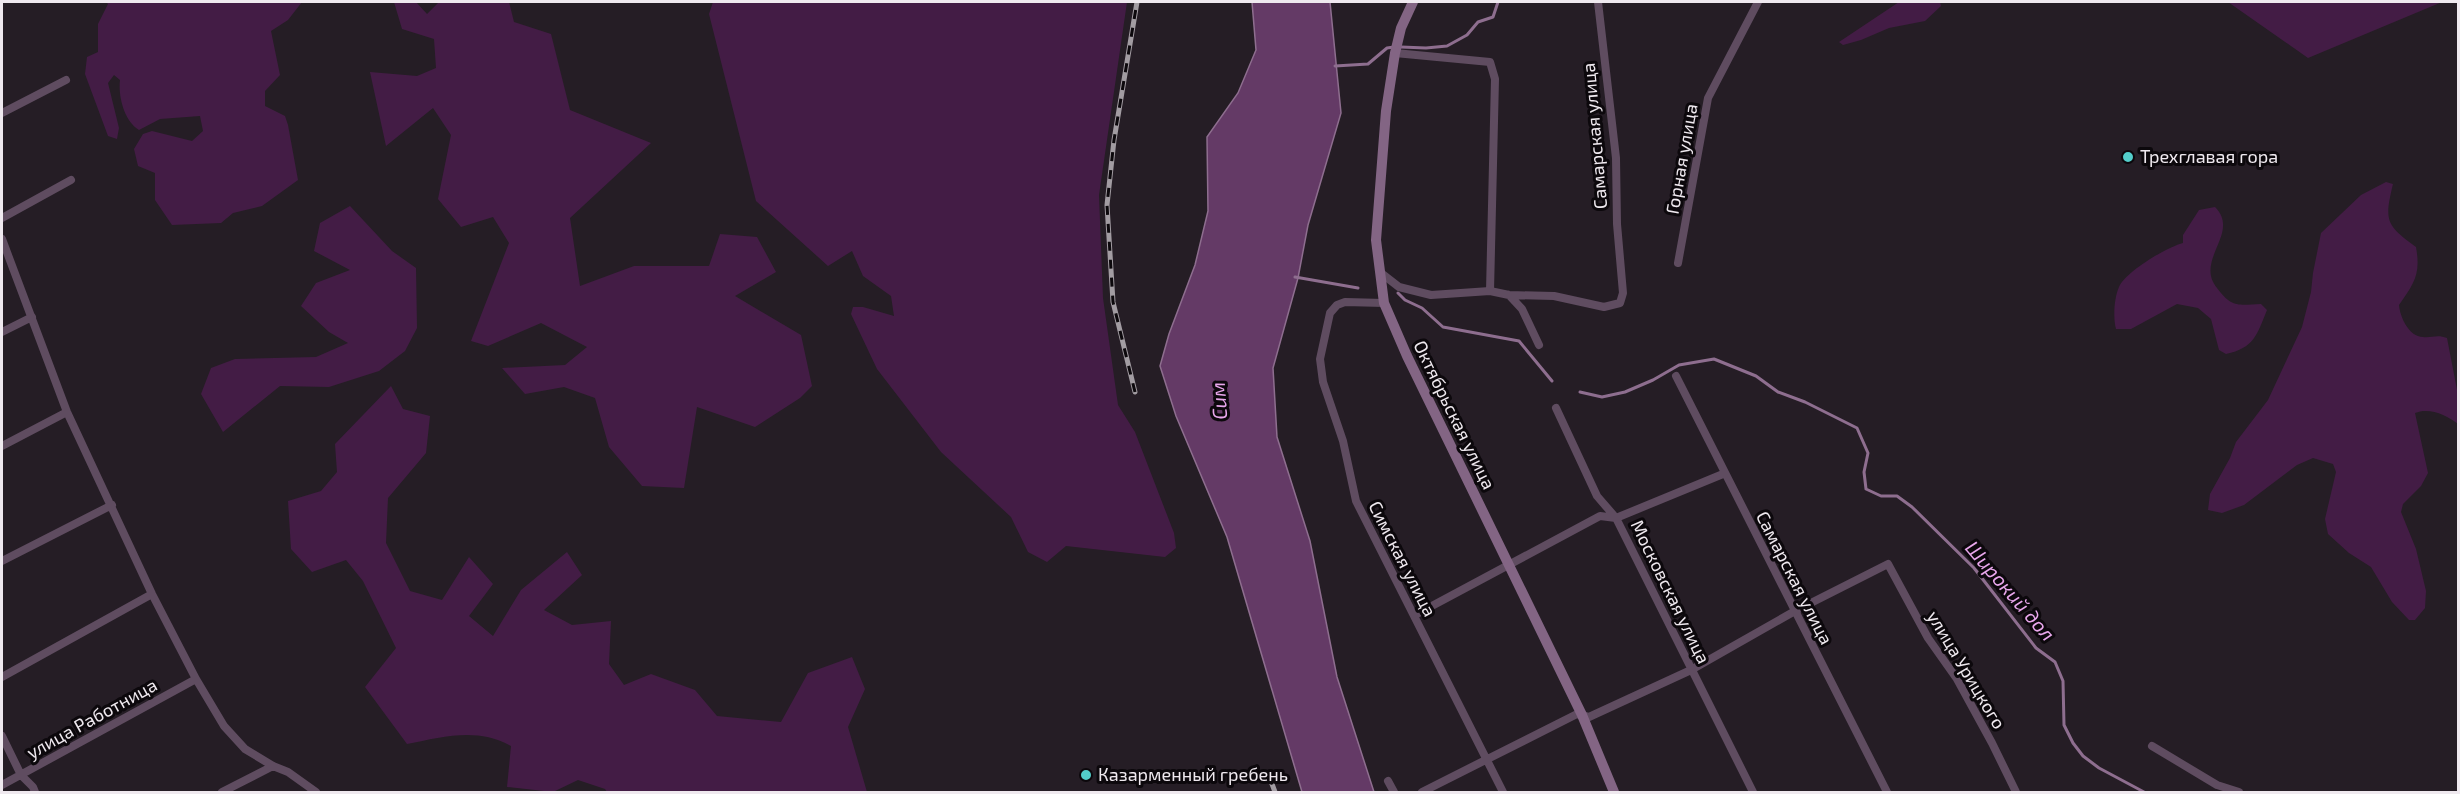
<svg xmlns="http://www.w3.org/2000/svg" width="2460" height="794" font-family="'Exo 2',sans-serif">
<rect width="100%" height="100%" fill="#251d25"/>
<!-- green -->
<path fill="#431c45" d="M106,2H302L288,20L271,31L280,75L265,91V106L285,116L288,125L298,180L262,206L233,213L221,223L172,225L155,200V173L138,166L134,149L143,134L152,131L192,141L203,131L200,116L160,119L139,130C124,121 118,96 120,80L114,75L108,83L119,128L117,139L108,136L85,74L87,57L98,52V24L108,4Z
M394,2H416L427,14L439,2H509L514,22L551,34L570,110L651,143L570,218L580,286L634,266H709L720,234L757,237L776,272L735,296L801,335L812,386L800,398L755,427L697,407L684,488L642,486L609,447L595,398L564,387L525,394L502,368L565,365L587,347L541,323L488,346L471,341L509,243L493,217L461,227L438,199L451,135L433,108L386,146L370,72L417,76L436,68L434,39L402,29Z
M713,2H1127L1099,195L1103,298L1118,405L1135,432L1174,533L1176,548L1165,557L1066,546L1047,562L1028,552L1011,517L941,452L877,369L851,314L853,307H863L894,316L891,296L863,276L852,251L828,266L756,201L709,14Z
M1899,2H1940L1941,6L1925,21L1889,28L1861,40L1843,45L1839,42Z
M2228,2H2442L2308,58Z
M2386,182L2393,184C2384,221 2386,225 2416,247C2421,275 2414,283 2399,305C2400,317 2409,337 2423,337C2432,338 2437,334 2447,338L2458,395V424C2447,415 2429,407 2415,413L2428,473L2421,486L2403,504L2401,512L2416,549L2426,591L2425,608L2415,620H2409L2392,602L2371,567L2349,553L2328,534L2325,519L2336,472L2333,464L2313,458L2297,465L2244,505L2222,513L2208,510L2210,494L2230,458L2236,442L2268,400L2302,327L2311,292L2313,273L2321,233L2361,195Z
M350,206L392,251L416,268L417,328L405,351L379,371L329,387L280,386L223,432L201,394L211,368L235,359L316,357L348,343L329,332L301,306L316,283L350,270L314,251L320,223Z
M2215,207C2241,233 2194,260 2217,288C2232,308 2238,305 2261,304L2267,310C2257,335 2254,348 2226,354L2219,350L2211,319L2198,308L2177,304L2131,329H2116C2113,318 2114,298 2119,287C2125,272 2167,247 2183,243V235L2199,210Z
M391,386L403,409L430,416L426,453L388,498L386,543L410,591L442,600L469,557L493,584L469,616L493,636L521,590L567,552L582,575L544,610L572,625L611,621L609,664L624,685L651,674L695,690L717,716L781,722L808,673L852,657L865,689L848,727L867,792H607L605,789L578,780L553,792L507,787L511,746C477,727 443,737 407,744L365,687L396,648L363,581L346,560L312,572L291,549L288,501L321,491L337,472L335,444Z"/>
<!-- water -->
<path fill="#643a66" stroke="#8e6e8f" stroke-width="1.5" d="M1252,2H1330L1341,113L1308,225L1298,278L1273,368L1277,437L1310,541L1337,677L1374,792H1302L1227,537L1176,416L1160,366L1169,334L1195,265L1208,211L1207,137L1238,93L1256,50Z"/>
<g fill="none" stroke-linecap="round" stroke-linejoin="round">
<!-- stream -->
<path stroke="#8e6e8f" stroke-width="3" d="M1401,47L1426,48L1447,46L1467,35L1478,22L1493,17L1498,2
M1335,66L1368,64L1387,48L1394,47
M1295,277L1358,288
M1398,293L1405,300L1422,308L1443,327L1519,341L1552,381
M1580,392L1602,397L1625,392L1653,380L1679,365L1714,359L1756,376L1778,392L1805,402L1857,428L1868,453L1864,472L1866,489L1881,496H1897L1912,507L1974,568L2036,648L2055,662L2063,681L2064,725L2073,743L2083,756L2099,768L2144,792"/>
<!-- street -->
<path stroke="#5f4c60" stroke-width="8" d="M1395,53L1490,62L1495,79L1490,291
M2,113L66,80
M2,218L71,180
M2,239L67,412L152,594L196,679L224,726L245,749L273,766L288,772L316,792
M1678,263L1708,98L1758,2
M1381,273L1399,287L1431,295L1490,291L1509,295L1554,296L1604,307L1620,303L1623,293L1617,224L1616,158L1598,2
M1509,295L1522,309L1539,345
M1384,303L1345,302L1337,305L1330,313L1320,359L1323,382L1343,441L1356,501L1503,792
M2,332L32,317
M1676,376L1887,792
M1556,408L1597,496L1616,518L1753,792
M2,446L67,412
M2,561L112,505
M1415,615L1600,516L1616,518L1723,474
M2,677L152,594
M2,736L21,775L33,787L35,792
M2152,746L2217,785L2239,792
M1388,781L1394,792
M2,785L196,679
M222,792L273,766
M1422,792L1577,714L1589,717L1691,670L1795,611L1888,564L1928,638L1957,679L1992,743L2016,792"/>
<!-- secondary -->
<path stroke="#836584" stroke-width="10" d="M1413,2L1401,28L1395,53L1386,111L1376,240L1384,303L1407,356L1582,715L1614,792"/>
<!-- rail casing -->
<g stroke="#a29ca2" stroke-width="5">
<path id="rail" d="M1135,392L1113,302L1107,205L1114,140L1137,2
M1269,776L1275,792"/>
</g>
<!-- rail -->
<use href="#rail" stroke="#0c080c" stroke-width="3" stroke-dasharray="9" stroke-linecap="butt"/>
</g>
<!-- markers -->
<g fill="#53cdca" stroke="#0c080c" stroke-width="2">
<circle cx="2128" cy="157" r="6"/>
<circle cx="1086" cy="775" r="6"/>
</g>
<g text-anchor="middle" stroke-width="6" stroke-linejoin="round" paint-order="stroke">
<!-- street labels -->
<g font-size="18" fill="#efe9ef" stroke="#0c080c">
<text transform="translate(1595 136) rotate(-95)" y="6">Самарская улица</text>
<text transform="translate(1682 159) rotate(-80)" y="6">Горная улица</text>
<text transform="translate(1454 415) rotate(64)" y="6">Октябрьская улица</text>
<text transform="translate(1402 559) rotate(63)" y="6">Симская улица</text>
<text transform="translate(1794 578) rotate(63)" y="6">Самарская улица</text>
<text transform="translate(1670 592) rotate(64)" y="6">Московская улица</text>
<text transform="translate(1966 670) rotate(59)" y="6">улица Урицкого</text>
<text transform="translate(92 719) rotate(-29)" y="6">улица Работница</text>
</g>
<!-- poi labels -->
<g font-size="18" fill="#efe9ef" stroke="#0c080c" text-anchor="start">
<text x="2140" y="163">Трехглавая гора</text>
<text x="1098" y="781">Казарменный гребень</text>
</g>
<!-- water labels -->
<g font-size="20" font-style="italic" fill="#e8a6eb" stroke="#0c080c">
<text transform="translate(1219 401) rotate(-94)" y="7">Сим</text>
<text transform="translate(2010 591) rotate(49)" y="7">Широкий дол</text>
</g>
</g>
<!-- border -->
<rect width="2460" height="794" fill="none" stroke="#efe9ef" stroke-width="6"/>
</svg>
